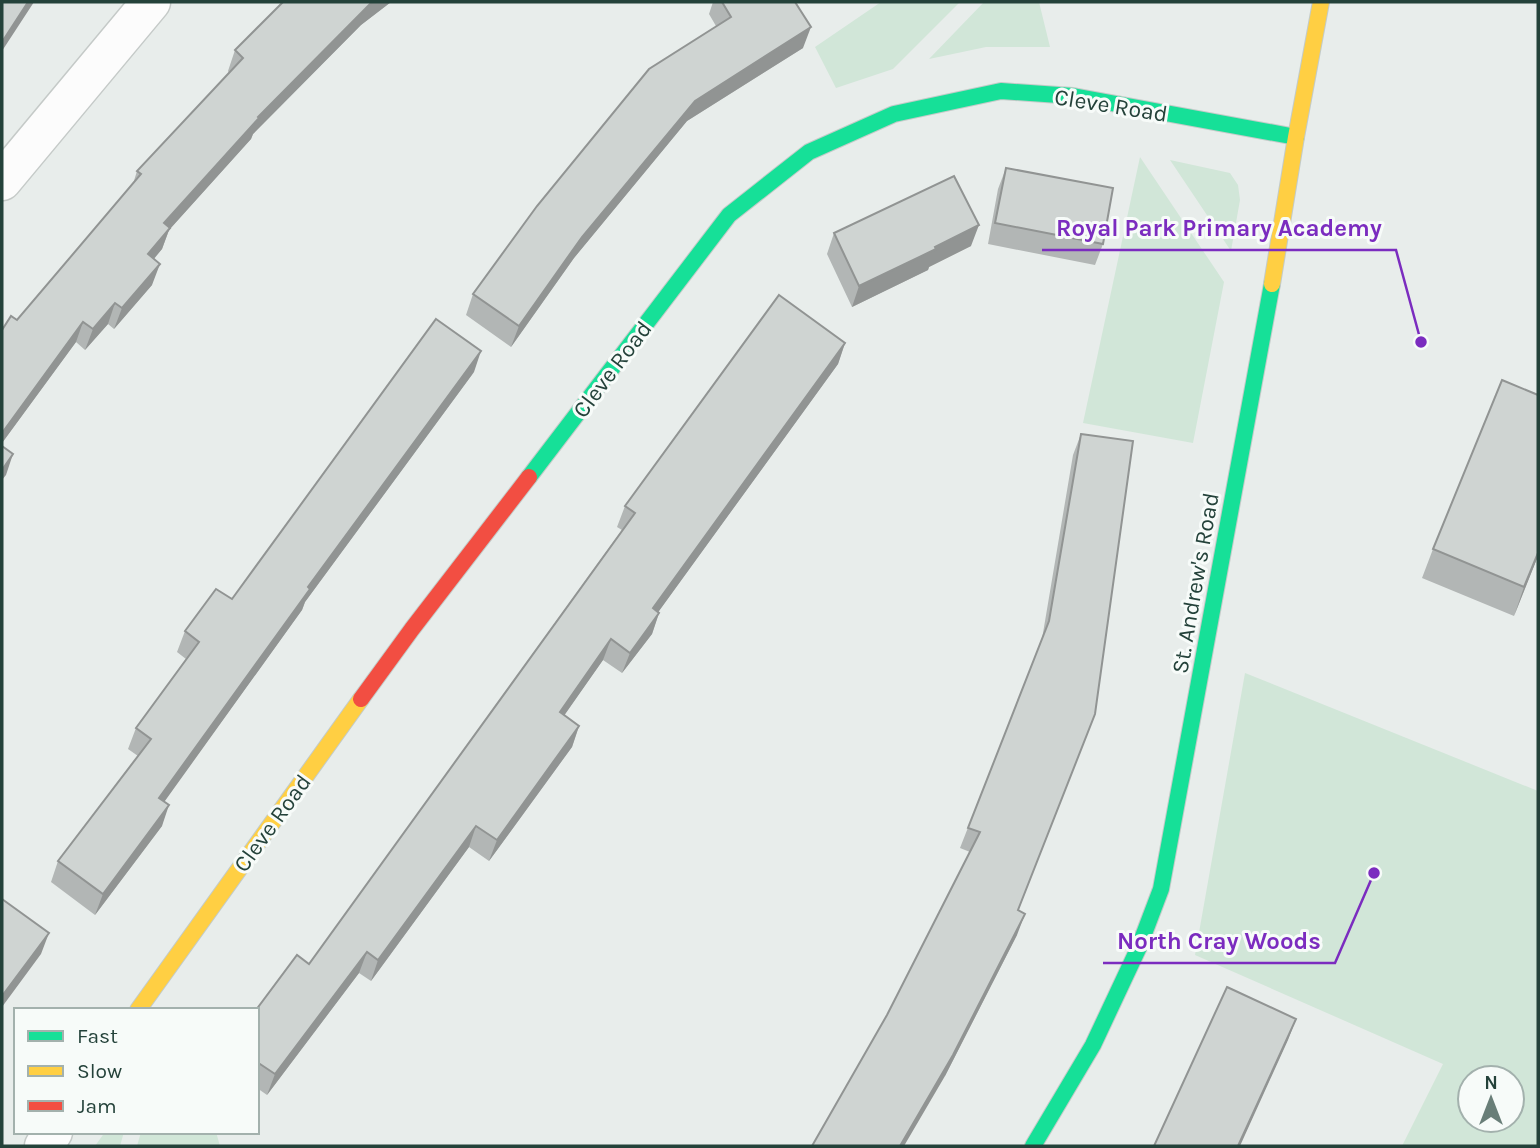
<svg xmlns="http://www.w3.org/2000/svg" width="1540" height="1148" font-family="Karla,sans-serif">
<rect width="100%" height="100%" fill="#e8edeb"/>
<!-- green -->
<path fill="#d1e6d8" fill-rule="evenodd" d="M881,2H960L893,69L836,88L815,47Z
M984,2H1039L1050,47H986L929,59Z
M1140,157L1224,282L1193,443L1083,423Z
M1170,160L1230,173L1238,185L1240,200L1231,251Z
M1245,673L1538,791V1146H1402L1443,1064L1195,955ZM1512,1078V1120H1470V1078Z
M105,1132H124L120,1146H95Z
M141,1132H216L220,1146H137Z"/>
<g fill="none" stroke-linecap="round" stroke-linejoin="round">
<!-- street casing -->
<g stroke="#c5cac8" stroke-width="41">
<path id="street" d="M2,181L151,2
M44,1146L53,1132"/>
</g>
<!-- fast casing -->
<g stroke="#c3cbc8" stroke-width="18">
<path id="fast" d="M529,477L729,215L809,152L894,114L1001,91L1073,96L1296,137
M1033,1146L1093,1045L1139,947L1161,889L1272,284"/>
</g>
<!-- slow casing -->
<g stroke="#c3cbc8" stroke-width="18">
<path id="slow" d="M1272,284L1296,137L1321,2
M138,1010L361,699"/>
</g>
<!-- jam casing -->
<g stroke="#c3cbc8" stroke-width="18">
<path id="jam" d="M361,699L412,629L529,477"/>
</g>
<!-- street -->
<use href="#street" stroke="#fcfcfc" stroke-width="38"/>
<!-- fast -->
<use href="#fast" stroke="#16e098" stroke-width="16"/>
<!-- slow -->
<use href="#slow" stroke="#ffcf43" stroke-width="16"/>
<!-- jam -->
<use href="#jam" stroke="#f24e42" stroke-width="16"/>
</g>
<!-- wall -->
<path fill="#b2b6b5" d="M283,2H391L361,25L253,134L251,139L169,230L162,249L154,259L152,285L114,329L108,324L85,350L76,342L2,443V330L17,320L133,184L137,171L229,73L228,71L235,50Z
M713,2H795L803,48L687,121L574,258L511,347L466,315L473,294L716,26L709,14Z
M1006,168L1103,244L1095,265L988,244L998,189Z
M834,233L971,246L929,267L928,270L852,307L827,254Z
M845,343L838,364L658,612L659,613L652,634L622,673L603,660L564,715L579,726L572,747L489,861L469,847L371,981L359,973L267,1095L257,1088V1010L309,964L622,530L617,527L625,506Z
M474,372L305,602L302,610L164,801L162,826L95,915L51,882L58,861L138,756L128,749L136,728L186,659L177,652L185,631L232,599Z
M1081,434L1095,714L1018,911L1017,935L945,1076L887,1015L970,852L960,848L1042,639L1073,455Z
M1433,549L1538,556L1514,616L1422,578Z"/>
<!-- shaded-wall -->
<path fill="#919493" d="M28,2H34L2,51V42Z
M372,2H391L361,25L253,134L251,139L169,230L162,249L140,275L148,254L164,223L258,117Z
M811,27L803,48L687,121L574,258L511,347L519,326L582,237L695,101Z
M979,225L971,246L929,267L928,270L852,307L859,286Z
M160,264L152,285L114,329L122,308Z
M115,303L108,324L85,350L93,329Z
M83,322L76,342L2,443V433Z
M845,343L838,364L646,629L653,608Z
M481,351L474,372L305,602L302,610L152,819L159,798L308,587Z
M13,454L6,475L2,480V470Z
M1538,553V556L1514,616L1524,587Z
M659,613L652,634L622,673L630,653Z
M611,639L603,660L552,733L560,712Z
M579,726L572,747L489,861L497,840Z
M169,805L162,826L95,915L103,894Z
M476,826L469,847L371,981L378,960Z
M1025,914L1017,935L945,1076L904,1146H900Z
M49,933L41,954L2,1007V996Z
M367,952L359,973L267,1095L275,1074Z
M1296,1019L1288,1040L1240,1146H1238Z"/>
<!-- building -->
<path fill="#cfd4d2" stroke="#919493" stroke-width="2" d="M2,2H28L2,42Z
M283,2H372L258,117L259,118L164,223L170,228L148,254L160,264L122,308L115,303L93,329L83,322L2,433V330L11,316L17,320L141,174L137,171L243,58L235,50Z
M722,2H795L811,27L695,101L582,237L519,326L473,294L537,206L649,69L731,17Z
M1006,168L1113,188L1103,244L995,223Z
M954,176L979,225L935,247L936,249L859,286L834,233Z
M779,295L845,343L653,608L659,613L630,653L611,639L560,712L579,726L497,840L476,826L378,960L367,952L275,1074L257,1062V1010H256L297,955L309,964L635,513L625,506Z
M436,319L481,351L308,587L310,589L159,798L169,805L103,894L58,861L151,739L136,728L199,642L185,631L216,589L232,599Z
M1502,380L1538,395V553L1524,587L1433,549Z
M1081,434L1133,441L1095,714L1018,910L1025,914L953,1055L900,1146H812L887,1015L980,832L968,828L1049,621Z
M2,446L13,454L2,470Z
M2,899L49,933L2,996Z
M1227,987L1296,1019L1238,1146H1154Z"/>
<g text-anchor="middle" stroke-width="6" stroke-linejoin="round" paint-order="stroke">
<!-- street labels -->
<g font-size="23" fill="#24423a" stroke="#f7fbf9">
<text transform="translate(1111 105) rotate(9)" y="8">Cleve Road</text>
<text transform="translate(612 369) rotate(-53)" y="8">Cleve Road</text>
<text transform="translate(1195 583) rotate(-80)" y="8">St. Andrew's Road</text>
<text transform="translate(272 823) rotate(-54)" y="8">Cleve Road</text>
</g>
</g>
<!-- callouts -->
<path fill="none" stroke="#7b2cbf" stroke-width="2.5" d="M1421 342L1396 250H1042M1374 873L1335 963H1103"/>
<g fill="#7b2cbf" stroke="#f7fbf9" stroke-width="2.5">
<circle cx="1421" cy="342" r="7"/>
<circle cx="1374" cy="873" r="7"/>
</g>
<g font-size="24" text-anchor="middle" font-weight="bold" fill="#7b2cbf" stroke="#f7fbf9" stroke-width="6" stroke-linejoin="round" paint-order="stroke">
<text x="1219" y="236">Royal Park Primary Academy</text>
<text x="1219" y="949">North Cray Woods</text>
</g>
<!-- border -->
<rect width="1540" height="1148" fill="none" stroke="#24423a" stroke-width="7"/>
<!-- legend -->
<rect x="14" y="1008" width="245" height="126" fill="#f7fbf9" stroke="#a3b1ad" stroke-width="2"/>
<rect x="28" y="1031" width="35" height="10" fill="#16e098" stroke="#a3b1ad" stroke-width="2"/>
<text x="77" y="1043" font-size="21" fill="#24423a">Fast</text>
<rect x="28" y="1066" width="35" height="10" fill="#ffcf43" stroke="#a3b1ad" stroke-width="2"/>
<text x="77" y="1078" font-size="21" fill="#24423a">Slow</text>
<rect x="28" y="1101" width="35" height="10" fill="#f24e42" stroke="#a3b1ad" stroke-width="2"/>
<text x="77" y="1113" font-size="21" fill="#24423a">Jam</text>
<!-- north arrow -->
<g transform="translate(1491 1099)"><circle r="33" fill="#f7fbf9" stroke="#a3b1ad" stroke-width="2"/>
<path d="M0-5L12 26L0 18L-12 26Z" fill="#697e78"/>
<text y="-10" font-size="19" font-weight="bold" text-anchor="middle" fill="#24423a">N</text>
</g>
</svg>
